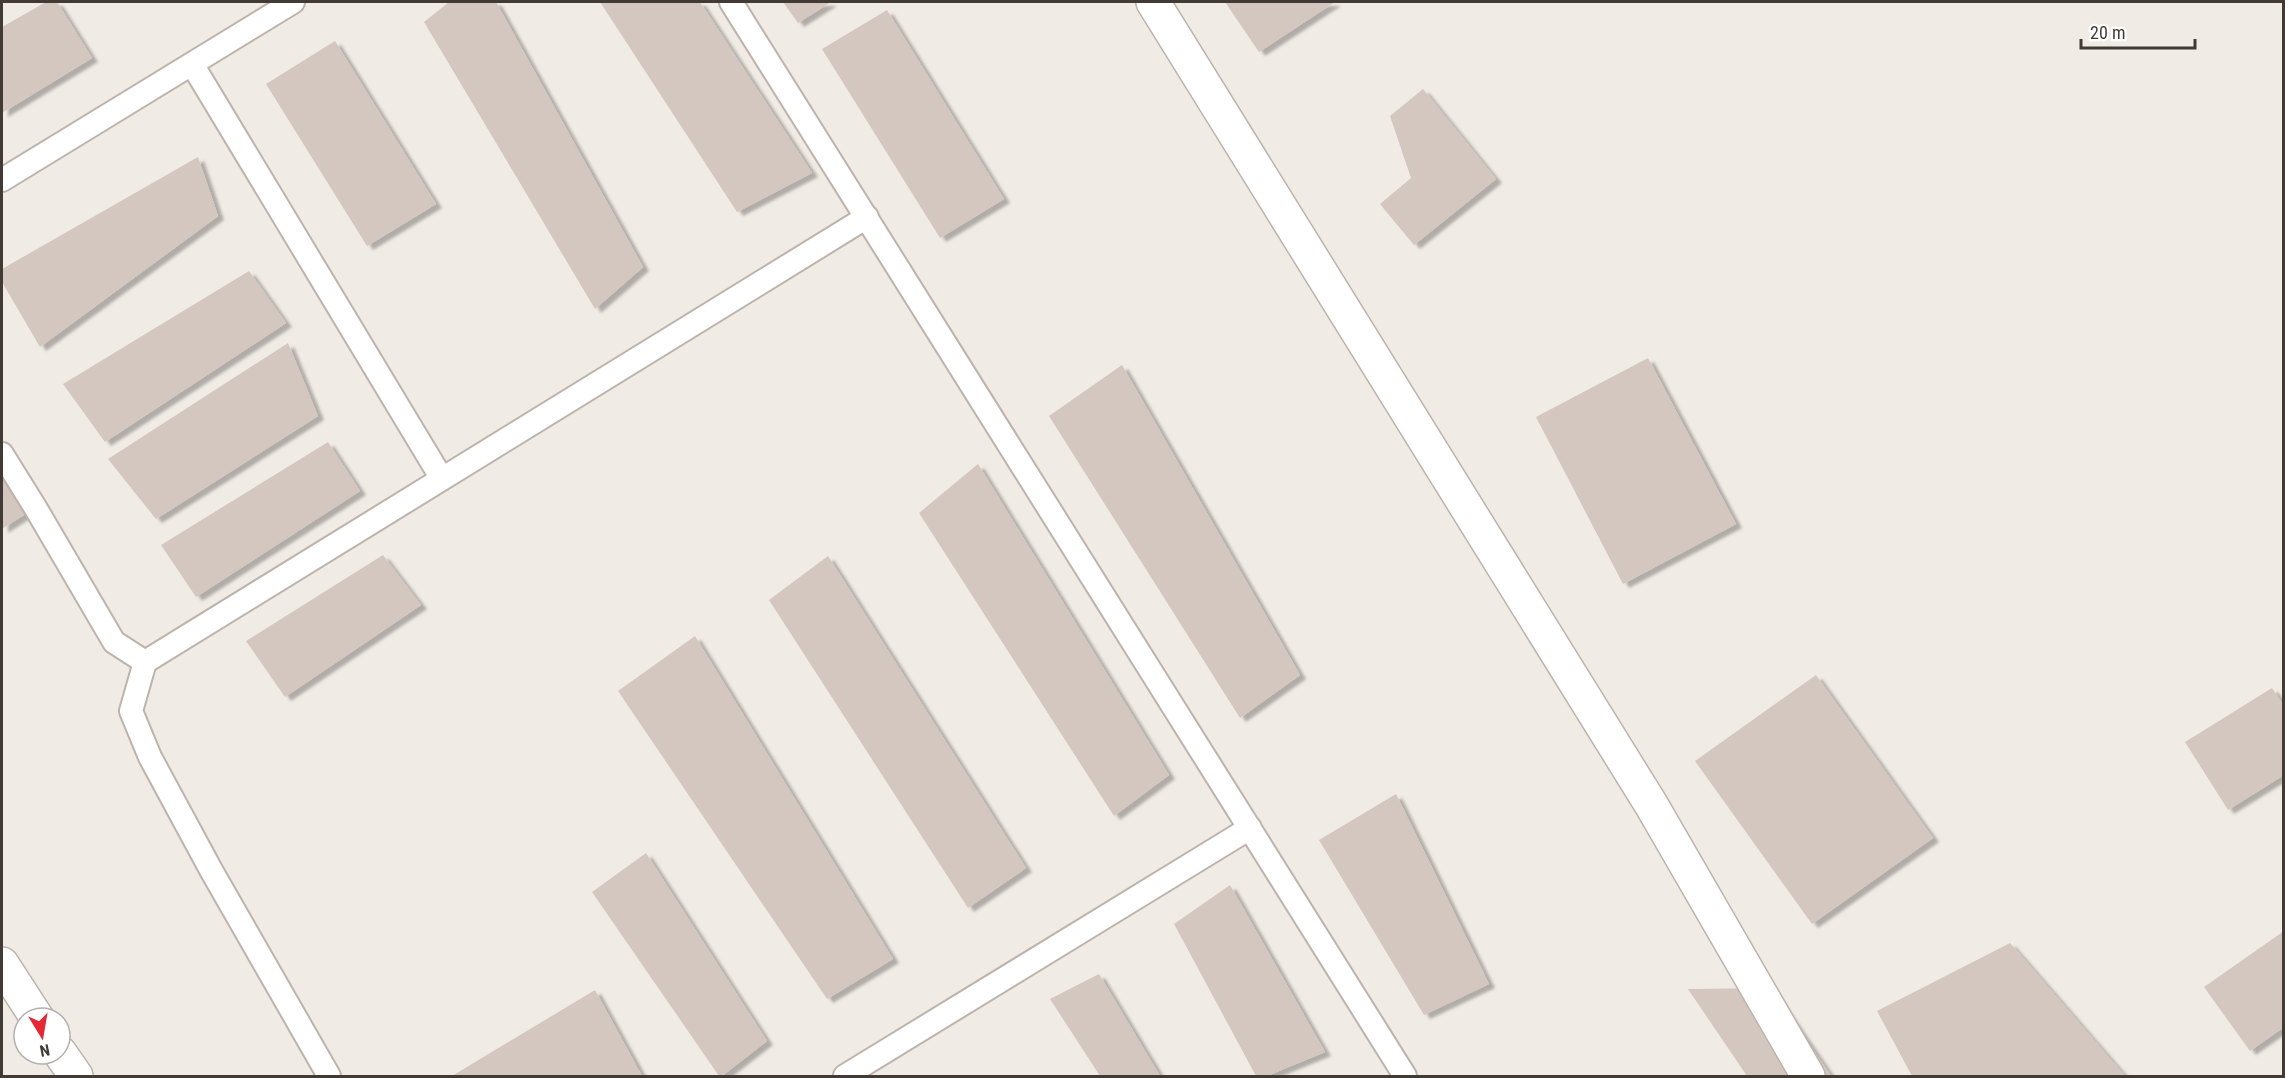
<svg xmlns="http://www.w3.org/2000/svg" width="2285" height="1078" font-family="'Roboto Condensed',sans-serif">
<defs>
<filter id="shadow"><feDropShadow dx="6" dy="4" stdDeviation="1.5" flood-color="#0004"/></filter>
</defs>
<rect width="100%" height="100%" fill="#f1ebe5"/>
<!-- building -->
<path fill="#d4c7bf" filter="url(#shadow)" d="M46,2H57L92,58L2,113V27Z
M449,2H496L643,267L595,309L424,22Z
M600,2H700L812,173L737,212Z
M783,2H831L798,23Z
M1225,2H1335L1259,52Z
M887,10L1004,199L940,238L822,49Z
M335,41L436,204L367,246L266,84Z
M1423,89L1496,179L1414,245L1380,204L1411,178L1390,116Z
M198,157L218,216L40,347L2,282V269Z
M249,271L286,323L105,442L63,384Z
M288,343L318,416L156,519L108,459Z
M1648,358L1736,524L1623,584L1536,417Z
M1122,365L1300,675L1240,718L1049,416Z
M328,442L360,491L196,597L161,545Z
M978,464L1169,775L1114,816L919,513Z
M2,473L30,511L2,529Z
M383,555L421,605L285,697L246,641Z
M828,556L1026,868L968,908L769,600Z
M695,636L893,959L827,999L618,691Z
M1816,675L1933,838L1812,924L1695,761Z
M2272,688L2284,706V775L2228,810L2185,742Z
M1396,794L1489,984L1424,1015L1319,840Z
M646,853L767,1041L722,1076H719L592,892Z
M1230,885L1325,1052L1267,1076H1256L1174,924Z
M2284,931V1027L2250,1051L2204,987Z
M2010,943L2125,1076H1912L1877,1011Z
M1099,974L1160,1076H1100L1050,999Z
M1771,988L1831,1076H1747L1688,989Z
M595,990L642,1076H452Z"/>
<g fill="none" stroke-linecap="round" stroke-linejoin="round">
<!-- service casing -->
<g stroke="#beb3ac" stroke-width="26">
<path id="service" d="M731,2L1405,1076
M192,64L442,479
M2,180L293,2
M2,454L35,507L114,642L145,662
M329,1076L211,870L150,757L131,711L145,662L867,217
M845,1076L1250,828"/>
</g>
<!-- minor casing -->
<g stroke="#beb3ac" stroke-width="36">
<path id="minor" d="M1153,2L1652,806L1808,1076
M2,964L37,1018
M60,1053L76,1076"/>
</g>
<!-- service -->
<use href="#service" stroke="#fff" stroke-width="22"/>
<!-- minor -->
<use href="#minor" stroke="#fff" stroke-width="33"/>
</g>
<!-- border -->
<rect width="2285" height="1078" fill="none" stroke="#423a35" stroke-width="6"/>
<!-- north arrow -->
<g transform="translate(42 1036) rotate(169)"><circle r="28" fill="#ffffff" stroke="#b3b0ae" stroke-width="1.5"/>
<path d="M0-4.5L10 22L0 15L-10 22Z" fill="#e62734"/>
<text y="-9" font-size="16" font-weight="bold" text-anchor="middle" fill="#423a35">N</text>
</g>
<!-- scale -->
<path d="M2081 39v9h114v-9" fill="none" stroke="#423a35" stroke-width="3"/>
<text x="2090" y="39" font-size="18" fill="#423a35" stroke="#ffffff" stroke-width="4.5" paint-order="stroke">20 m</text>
</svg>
